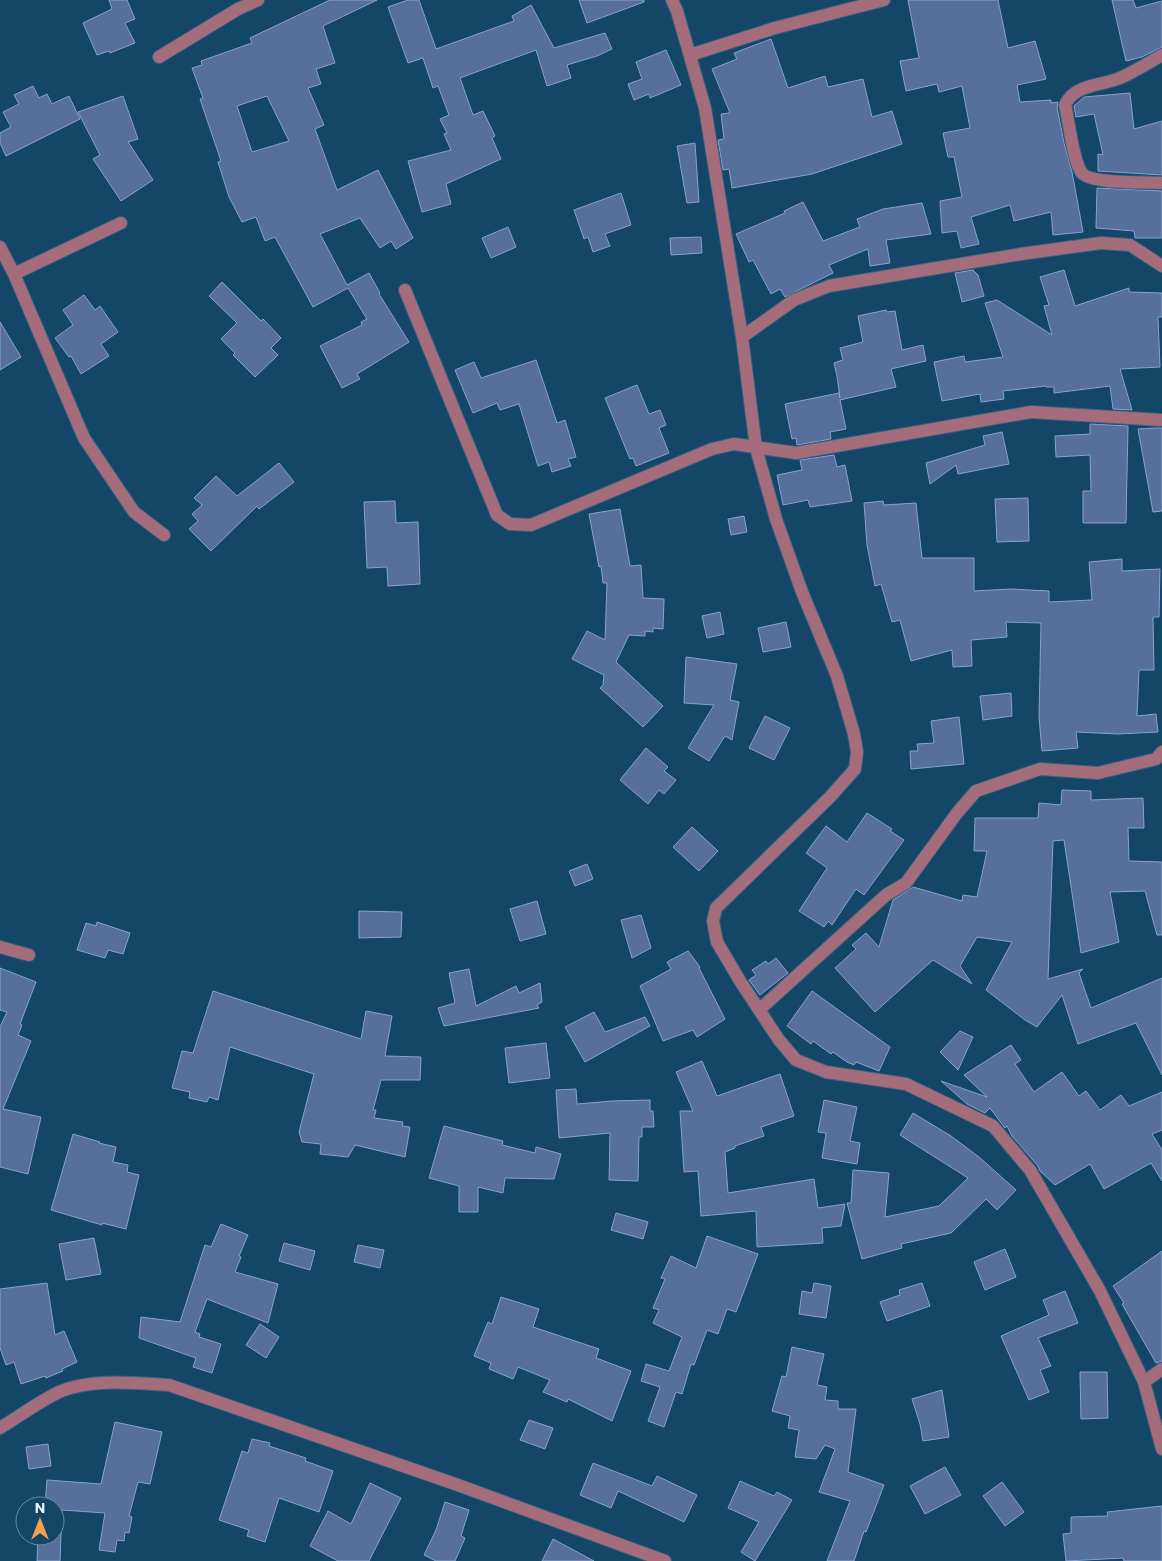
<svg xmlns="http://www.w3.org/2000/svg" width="1162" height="1561" font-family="Commissioner,sans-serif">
<rect width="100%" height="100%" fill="#144667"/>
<!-- building -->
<path fill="#576f9c" stroke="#87a2d1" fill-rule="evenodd" d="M109,0H127L135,19L125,23L135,43L110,53L109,51L97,55L83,23L112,9Z
M330,0H377L323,26L335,63L316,69L321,84L308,88L324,125L315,129L337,190L378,170L413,238L396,249L391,241L380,248L360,218L320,234L347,285L369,273L380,293L379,294L409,342L357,374L360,379L342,388L320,346L362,325L361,322L367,319L348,288L313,307L275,237L265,241L256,217L242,222L229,197L218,162L221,161L200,99L203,98L192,68L202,65L201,61L252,43L250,38ZM267,96L289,141L252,152L237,106Z
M408,0H419L436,49L514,21L512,16L531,5L554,48L605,33L612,49L597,56L567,65L571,78L547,86L536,50L460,78L473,115L483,111L495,136L492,138L501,159L446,184L451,204L422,212L408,161L451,150L444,134L447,133L440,119L449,115L438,86L433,88L423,58L408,63L388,7Z
M579,0H644V2L587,23Z
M908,0H998L1008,48L1035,41L1046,79L1017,85L1020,102L1051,100V103L1058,102L1057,107L1064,143L1072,172L1083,232L1053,235L1051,212L1014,221L1010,205L971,217L979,244L961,248L957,231L942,233L940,201L962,197L954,157H948L943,133L970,128L962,86L939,92L937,84L906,91L900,61L919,58Z
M1112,0H1133L1136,8L1162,1V47L1142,57L1126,61Z
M771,39L788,88L825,76L828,87L863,79L872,117L892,111L902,144L812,174L732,188L729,169L723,170L718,140L724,139L721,114L730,113L712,69L737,59L734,53Z
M666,50L681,85L650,98L649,94L634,100L628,84L642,79L636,62Z
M33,86L39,98L47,94L52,104L69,96L80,119L6,156L0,143V133L11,127L3,112L19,104L14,95Z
M1130,93L1134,129L1162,121V175L1098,171V154L1103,155L1094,114L1076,117L1074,106L1084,97Z
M123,96L138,139L128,142L153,180L121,201L93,159L100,155L78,112Z
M695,143L699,202L687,203L677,146Z
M1097,188L1162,191V238H1135L1134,231L1096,228Z
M621,193L631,225L605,234L610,246L593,252L588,237L584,239L574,210Z
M803,202L823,241L860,227L857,219L883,209L922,203L931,234L886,240L890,263L870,266L868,249L829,265L833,273L785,297L780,289L771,294L753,260L749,262L736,234L785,213L784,211Z
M508,227L516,247L491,258L482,238Z
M701,237L702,253L671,255L670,238Z
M973,270L978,275L984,296L962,302L955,273Z
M1064,270L1075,306L1129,288V292L1162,293V317H1158L1160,367L1120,369L1132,410L1113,409L1110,386L1054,393V387H1046V386L1003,391L1004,399L981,402L980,394L942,401L934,362L964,356L965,362L1003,357L985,303L997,300L1052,335L1044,306L1049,305L1040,277Z
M222,282L261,321L263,319L281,338L271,348L278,355L255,377L233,355L235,353L221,339L237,323L209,296Z
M84,295L95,310L100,306L118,332L101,344L109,356L81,374L71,356L69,357L55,338L73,325L63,310Z
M886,310L887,312L895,311L902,350L923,345L926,361L891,369L896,387L840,400L846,429L830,432L831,439L797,445L796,438L792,439L785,404L839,393L840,398L837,376L834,363L843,360L840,348L863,342L858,316Z
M0,322L21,357L0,370Z
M536,360L557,423L565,420L576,457L568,459L571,466L552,472L549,462L538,466L519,404L500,410L497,403L473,413L455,370L474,362L481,378Z
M637,385L649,414L660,410L666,425L659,428L669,453L636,466L633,458L630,459L605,398Z
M1090,424L1128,426L1126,523H1083V491H1091L1090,455L1056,457L1055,436L1090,434Z
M1155,428H1162V511L1153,512L1138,429Z
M1002,432L1009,464L958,474L956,465L930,484L926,463L985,445L983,436Z
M834,455L837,467L845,465L852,501L810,507L808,500L783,505L777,475L802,470L800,460Z
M279,463L294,482L259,509L257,506L211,551L189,529L198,521L192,514L202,505L194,498L216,476L237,496Z
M1028,498L1029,541L997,542L995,499Z
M395,501L396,523L418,522L420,584L388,586L387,567L367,568L364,502Z
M883,501L884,505L916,503L922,558H974V591L1011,589L1049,591V602L1092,600L1089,562L1122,559V571L1160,569L1159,617H1153L1154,670H1139L1137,716L1156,714L1158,732L1118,734L1076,732L1078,748L1042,751L1039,717L1041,623L1006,622L1007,637L971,640L972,666L953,667L952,650L911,661L900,620L892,622L881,584L875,586L867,545L864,503Z
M620,509L630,566L641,565L643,598L664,599L663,629L653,628V632L645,631V636L629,635L616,662L663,706L643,727L600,688L603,685L604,675L572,659L587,631L605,640L607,583H603L601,566L599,567L589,514Z
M744,516L747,532L731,535L728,519Z
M720,612L724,634L707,638L702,616Z
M786,622L791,647L763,652L758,628Z
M686,657L737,664L730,700L739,702L732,740L725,736L709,761L688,748L714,705L684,703Z
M1011,693L1012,716L983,720L980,696Z
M765,716L790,728L774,760L749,748Z
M959,717L964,764L911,769L910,751H918L917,744L934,743L931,721Z
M646,748L668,767L664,771L676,780L664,794L659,790L648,804L620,780Z
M1062,790L1091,791V800L1143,798L1144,828H1128L1129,861L1162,862V935H1157L1145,891L1110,892L1119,942L1081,953L1064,840L1053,841L1048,979L1083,969L1079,973L1091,1008L1162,978V1075L1136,1023L1078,1044L1062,995L1037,1027L1025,1020L986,990L1012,942L977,937L960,966L972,984L933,960L875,1012L835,968L856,949L852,945L866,933L879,947L893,900L913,887L962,901L963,895L977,897L987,851H974L975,818H1038L1039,803L1061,805Z
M867,813L892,829L890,831L904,840L864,895L856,889L832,925L828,921L824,927L799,911L827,868L806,853L826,826L847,842Z
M692,827L718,851L699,871L673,847Z
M587,864L593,879L575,886L569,871Z
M537,901L546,934L520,941L510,909Z
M359,911L402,912L401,937L359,938Z
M641,915L651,948L632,958L621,920Z
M97,922L130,933L123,954L108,950L105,958L77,950L86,923L96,926Z
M688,951L700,967L699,968L725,1019L697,1037L693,1030L663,1041L640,986L671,969L667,962Z
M776,958L788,973L760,995L749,980L756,975L752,970L766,961L768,964Z
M0,968L36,982L20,1024L22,1025L18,1035L31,1041L3,1109L41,1117L28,1174L0,1167V1027L7,1012L0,1010Z
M469,969L476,1006L516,986L519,993L540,983L542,1002L537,1005L539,1008L444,1026L438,1008L455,1003L449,973Z
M213,991L361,1039L366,1011L392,1016L385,1056L421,1057L420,1080H381L373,1110H376L374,1118L403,1122L402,1126L410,1127L405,1157L355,1145L348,1157L320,1154L321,1144L302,1142L299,1132L314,1074L230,1047L218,1100L209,1097L207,1102L189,1098L190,1092L172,1088L182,1051L193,1053Z
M812,991L890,1047L879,1071L856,1062L854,1065L847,1062L833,1052L831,1054L813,1041L811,1044L787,1026Z
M594,1012L605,1032L645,1017L650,1026L585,1062L565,1027Z
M960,1031L973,1037L958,1070L940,1052Z
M546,1043L550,1078L509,1083L505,1048Z
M1011,1045L1021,1060L1015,1064L1034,1092L1062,1072L1079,1096L1086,1091L1100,1110L1121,1095L1129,1106L1162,1092V1130L1152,1134L1162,1150V1181L1151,1163L1104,1189L1090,1164L1055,1185L1040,1171L1038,1166L1012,1136L1007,1126L1005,1128L990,1108L985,1113L967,1104L941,1081L987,1097L964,1075Z
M702,1061L717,1096L780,1074L794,1116L761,1127L764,1136L735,1146V1148L725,1152L728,1193L814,1179L818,1208L845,1204L841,1226L822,1228L823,1243L757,1247L756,1211L701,1216L698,1171L684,1172L680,1111H693L676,1072Z
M576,1089L577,1104L612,1101L650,1100V1111H653L654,1127H642V1137H639L638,1181L609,1180L610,1133L559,1138L556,1090Z
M824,1100L857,1107L850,1141L860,1143L857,1164L822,1158L826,1133L818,1132Z
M913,1113L951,1136L979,1157L1016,1190L997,1210L986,1199L951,1233L901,1244L902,1248L862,1259L847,1203H851L853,1170L889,1173L885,1217L939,1206L968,1178L900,1135Z
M444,1126L503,1141L502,1145L535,1153L536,1147L561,1154L554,1179L505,1178L503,1193L478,1187V1212H459V1186L429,1178Z
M73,1134L100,1142L99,1143L116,1147L113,1162L128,1165L127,1172L139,1175L126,1229L102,1223V1225L51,1210Z
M616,1213L648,1222L643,1239L611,1230Z
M221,1224L248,1235L239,1256L241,1257L235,1272L278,1284L268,1323L207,1299L195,1332L200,1334L199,1337L221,1344L212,1373L193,1367L196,1358L139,1338L141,1317L180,1322L205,1245L211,1247Z
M707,1236L758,1254L736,1312L727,1309L718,1334L707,1330L694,1365L691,1364L682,1394L676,1392L664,1427L648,1421L660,1387L641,1381L646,1364L669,1371L682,1337L653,1323L659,1310L653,1308L665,1279L661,1278L671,1256L696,1268Z
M94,1238L101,1274L66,1280L59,1244Z
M284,1243L315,1251L310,1270L279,1261Z
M358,1245L384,1250L380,1268L354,1262Z
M1005,1249L1016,1277L985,1290L974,1262Z
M1162,1251V1361L1156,1363L1122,1304L1124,1303L1113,1286Z
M47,1283L55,1335L64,1331L77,1362L62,1369L63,1371L46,1378L45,1376L21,1384L14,1362L6,1365L0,1348V1289Z
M814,1283L831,1286L826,1318L799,1314L802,1291L812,1293Z
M922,1283L930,1306L887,1321L880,1302L900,1295L899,1290Z
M1065,1291L1078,1323L1038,1338L1051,1366L1040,1370L1049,1392L1029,1400L1001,1336L1049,1315L1043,1300Z
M501,1297L539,1309L533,1327L599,1349L596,1358L631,1371L612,1421L568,1399L567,1402L543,1392L550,1380L518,1367L513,1379L489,1369L491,1363L474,1356L488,1322L492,1324Z
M260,1324L279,1337L266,1358L246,1345Z
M792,1347L824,1354L817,1385L827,1387L825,1400L838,1401V1409H856L848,1472L884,1485L866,1532L864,1531L854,1561H827L850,1501L819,1492L835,1449L825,1445L816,1459L795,1457L799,1430L788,1428L790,1416L772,1411L782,1376L786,1377Z
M1080,1372H1107L1108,1418L1081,1419Z
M942,1390L949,1437L923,1441L920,1424L912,1399Z
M529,1420L553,1428L545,1449L520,1440Z
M115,1422L162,1432L150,1484L138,1482L129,1516L132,1517L129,1533L125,1532L124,1541L117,1540L115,1552L99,1550L105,1513L62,1510L60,1561H37L38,1536H55V1506H45L47,1480L101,1484Z
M252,1439L270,1443L269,1446L306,1458L305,1461L333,1471L319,1512L279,1498L265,1542L247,1536L249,1530L219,1520L242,1451L248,1453Z
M48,1444L51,1466L29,1469L26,1447Z
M593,1463L652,1486L657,1476L697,1495L684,1522L618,1491L611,1508L580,1495Z
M945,1467L961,1495L925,1514L910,1486Z
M740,1481L774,1496L777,1492L792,1500L755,1561L741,1552L759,1522L728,1508Z
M1002,1482L1024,1512L1005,1526L983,1496Z
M370,1483L401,1498L369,1561H338L310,1546L328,1511L351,1524Z
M445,1502L469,1510L461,1536L465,1538L455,1561H436L424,1555L436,1530Z
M1162,1506V1561H1124L1123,1558L1066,1561L1063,1534L1071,1533V1517L1108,1516L1107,1512Z
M553,1539L594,1561H542Z"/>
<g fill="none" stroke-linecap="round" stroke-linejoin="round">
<!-- minor casing -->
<g stroke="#36627f" stroke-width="14">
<path id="minor" d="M672,0L677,11L705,108L742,337L756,448L776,519L802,592L837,676L854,734L857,752L855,769L830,797L716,908L713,921L717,942L740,981L779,1040L796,1060L826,1072L906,1084L993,1126L1030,1170L1100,1291L1144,1382L1162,1449
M690,55L775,28L884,0
M1162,55C1148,63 1134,72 1120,78C1101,86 1074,84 1065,105C1069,121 1073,162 1082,173C1090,184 1147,182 1162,183
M159,57L238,9L258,0
M0,247L14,274L121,223
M14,274L84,438L134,512L164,535
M405,290L497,515L510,524L531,525L712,449L734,444L796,453L1031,412L1162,420
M742,337L794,300L829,286L1021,254L1101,243L1130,245L1162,266
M0,947L29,955
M759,1010L886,895L906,883L957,813L976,791L1040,769L1098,773L1156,759L1162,752
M1144,1382L1162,1369
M0,1428C18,1417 40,1401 59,1392C90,1378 135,1383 169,1385L458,1485L665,1561"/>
</g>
<!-- minor -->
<use href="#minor" stroke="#a56d7c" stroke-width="12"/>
</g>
<!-- north arrow -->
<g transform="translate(40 1521)"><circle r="24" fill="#144667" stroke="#6a8ca3"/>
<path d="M0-4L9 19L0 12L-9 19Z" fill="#f8a04b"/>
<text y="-8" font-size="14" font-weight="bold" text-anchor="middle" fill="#ebf5fd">N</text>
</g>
</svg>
